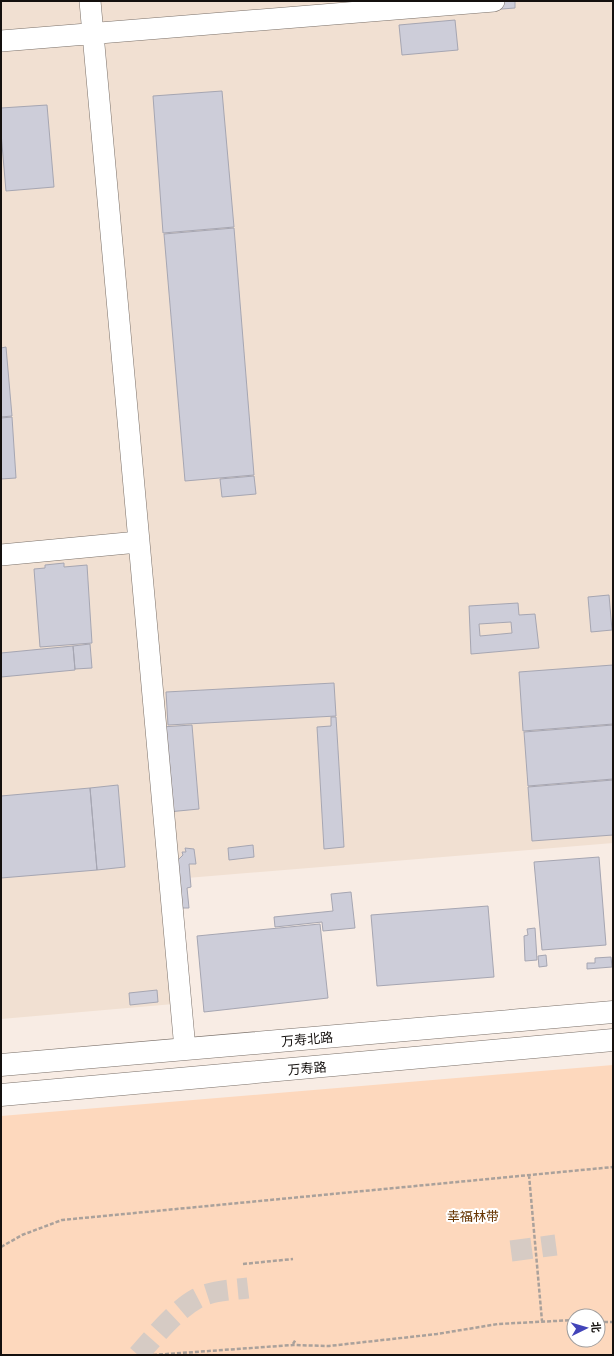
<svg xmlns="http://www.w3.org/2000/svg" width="614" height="1356" font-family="Arial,'Noto Sans SC',sans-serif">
<rect width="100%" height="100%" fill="#f8ece4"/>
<!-- built -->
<path fill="#f1e0d2" d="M1,1H613V843L175,879L185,1003L1,1019Z"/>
<!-- green -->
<path fill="#fdd8bd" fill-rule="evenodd" d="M613,1065V1355H1V1116ZM574,1316H598V1340H574Z"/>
<!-- building -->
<path fill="#cdcdd9" stroke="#a6a6b2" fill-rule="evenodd" d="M489,1H515V8L489,10Z
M455,20L458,50L402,55L399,25Z
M222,91L234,227L163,233L153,96Z
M47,105L54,187L6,191L1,133V108Z
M234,228L254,475L185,481L164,234Z
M6,347L12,416L1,417V348Z
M12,417L16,478L1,479V418Z
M254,476L256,494L222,497L220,479Z
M64,563V567L87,565L92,643L40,647L34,569L45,568V565Z
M609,595L612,630L591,632L588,597Z
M518,603L519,615L535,614L539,648L471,654L469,606ZM511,622L512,633L480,636L479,624Z
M90,644L92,668L75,669L73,646Z
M73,646L75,670L1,677V653Z
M613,665V724L523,731L519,672Z
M334,683L336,716L168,725L166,692Z
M331,717H336L344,847L324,849L317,727L331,726Z
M192,725L199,809L168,812L161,727Z
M613,725V779L528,786L524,732Z
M613,780V835L532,841L528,787Z
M118,785L125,867L97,870L90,788Z
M90,788L97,870L1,878V796Z
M253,845L254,857L229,860L228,848Z
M185,848L194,849L196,864H189L191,887L187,888L189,908H179L173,865L183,855L182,852H186Z
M599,857L606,945L542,950L534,862Z
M351,892L355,928L323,931L322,922L275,927L274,917L333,911L331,894Z
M488,906L494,977L377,986L371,915Z
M320,924L328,998L204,1012L197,936Z
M535,928L537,960L525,961L524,936L528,935L527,929Z
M546,955L547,966L539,967L538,956Z
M611,957L612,967L587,969V963H595V958Z
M157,990L158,1002L130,1005L129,993Z"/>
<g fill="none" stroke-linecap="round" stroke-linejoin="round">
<!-- street-tunnel -->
<path stroke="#d6cbc4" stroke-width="21" stroke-dasharray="21 10" stroke-linecap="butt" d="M511,1251L556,1245
M138,1355C154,1337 176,1310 196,1299C212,1290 231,1290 248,1288"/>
<!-- street casing -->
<g stroke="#7a7069" stroke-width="22">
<path id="street" d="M90,1L185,1049
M1,41L494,1
M1,555L138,542"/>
</g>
<!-- secondary casing -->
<g stroke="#7a7069" stroke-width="23">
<path id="secondary" d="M1,1065L613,1012"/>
</g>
<!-- primary casing -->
<g stroke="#7a7069" stroke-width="23">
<path id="primary" d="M1,1095L613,1040"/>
</g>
<!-- path -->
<path stroke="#aaa19b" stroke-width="2.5" stroke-dasharray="4 2" stroke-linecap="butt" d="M529,1175L542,1321
M1,1247L22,1235L62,1220L613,1167
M243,1264L293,1259
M598,1322H613
M293,1344L296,1339
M153,1355L293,1345L329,1346L437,1334L498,1324L574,1320"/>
<!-- street -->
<use href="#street" stroke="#fff" stroke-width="21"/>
<!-- secondary -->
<use href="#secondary" stroke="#fff" stroke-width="22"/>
<!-- primary -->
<use href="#primary" stroke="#fff" stroke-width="22"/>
</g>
<g text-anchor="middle" stroke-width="4" stroke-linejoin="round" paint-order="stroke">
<!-- street labels -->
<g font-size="13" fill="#14100e" stroke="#fff">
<text transform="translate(307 1039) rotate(-5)" y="5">万寿北路</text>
<text transform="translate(307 1068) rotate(-5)" y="5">万寿路</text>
</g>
<!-- park labels -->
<g font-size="13" fill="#663400" stroke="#fff">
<text x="473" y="1221">幸福林带</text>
</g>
</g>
<!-- border -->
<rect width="614" height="1356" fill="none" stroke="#14100e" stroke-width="4"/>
<!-- north arrow -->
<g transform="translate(586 1328) rotate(85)"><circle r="19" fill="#ffffff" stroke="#a19f9f"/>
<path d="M0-3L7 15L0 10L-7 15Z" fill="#4244b9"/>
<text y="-6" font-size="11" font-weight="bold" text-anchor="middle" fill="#14100e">北</text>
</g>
</svg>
